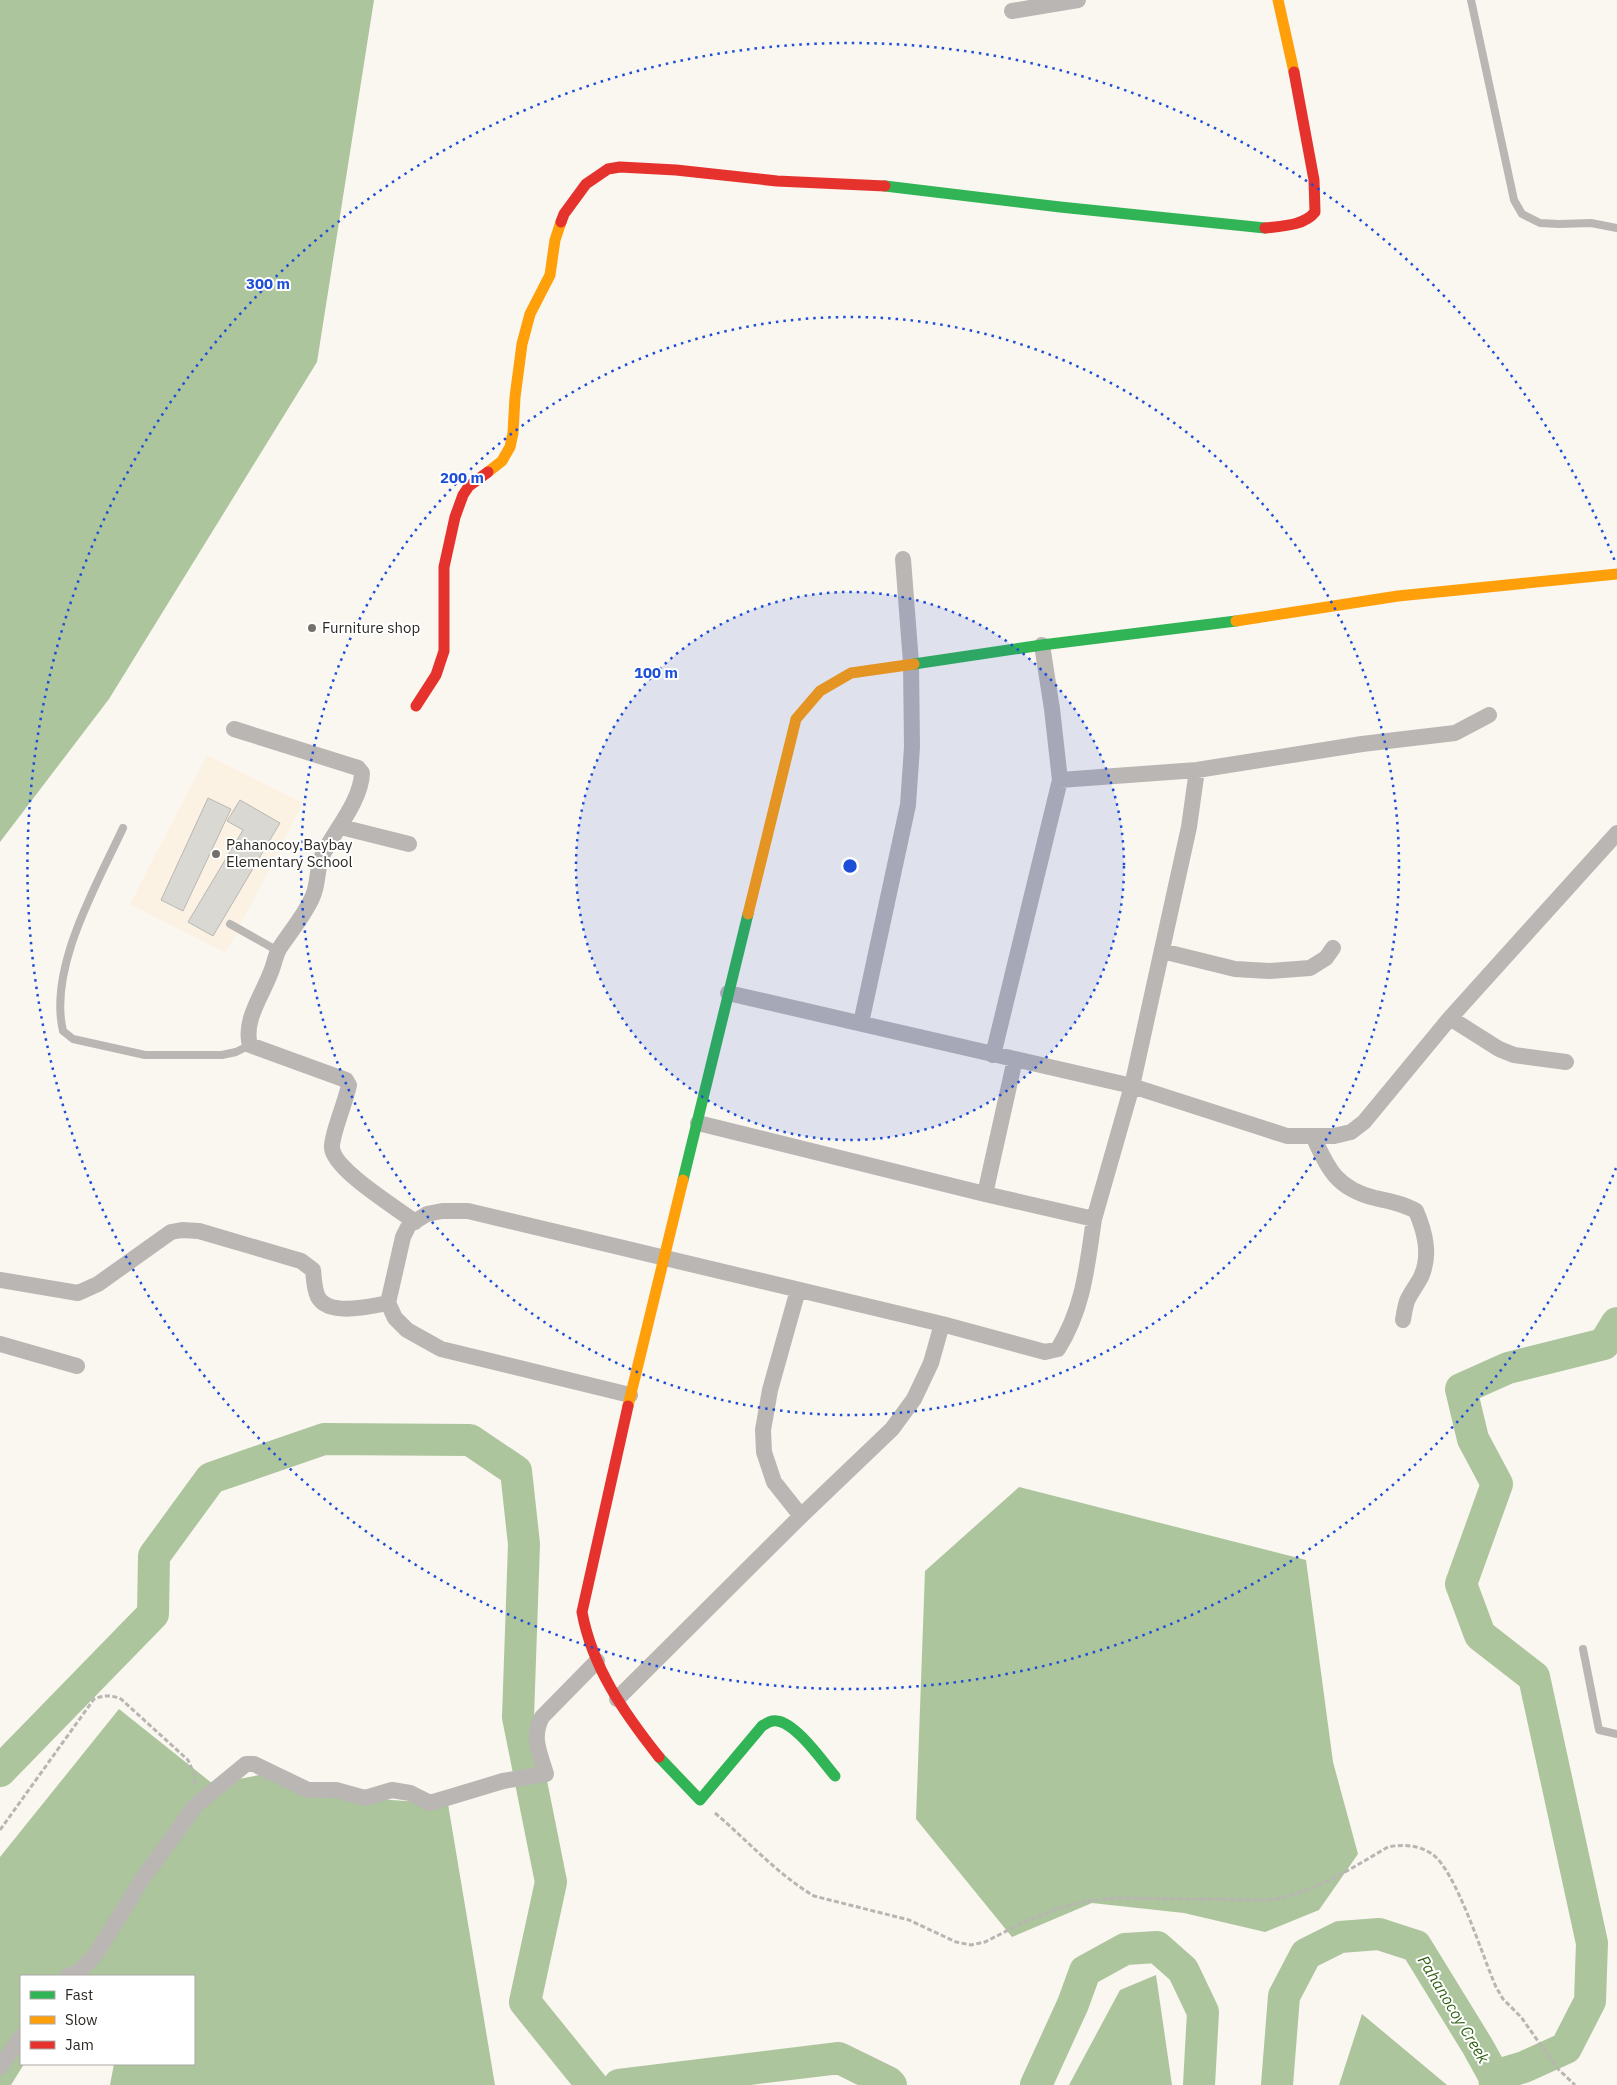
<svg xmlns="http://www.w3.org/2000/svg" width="1617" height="2085" font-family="'IBM Plex Sans',sans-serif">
<rect width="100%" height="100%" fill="#faf6f0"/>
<!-- built -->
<path fill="#fcf2e3" d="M207,755L303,803L226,953L130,904Z"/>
<!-- water -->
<path fill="#acc59d" d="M0,0H374L317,362L109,699L0,842Z
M1019,1487L1306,1560L1333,1762L1358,1854L1319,1910L1265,1932L1184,1913L1092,1903L1012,1937L916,1819L925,1571Z
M119,1709L213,1784L275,1772L363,1798L448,1804L495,2085H110L114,2064H194V1976H21V2064H24L11,2085H0V1857Z
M1156,1975L1172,2085H1069L1120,1990Z
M1362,2014L1447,2085H1339Z"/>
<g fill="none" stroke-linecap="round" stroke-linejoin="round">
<!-- river -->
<path stroke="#acc59d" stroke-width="32" d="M0,1771L153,1614L154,1556L211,1478L324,1439L470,1440L516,1471L524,1544L518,1717L551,1882L525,2002L592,2085
M1494,2076L1524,2067L1566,2048L1590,2001L1592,1943L1534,1677L1480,1635L1461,1584L1497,1484L1473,1439L1461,1389L1508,1368L1604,1344L1617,1323
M619,2085L839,2058L888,2082L891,2085
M1036,2085L1073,2004L1085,1971L1125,1949L1157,1947L1183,1970L1203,2012L1199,2085
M1277,2085L1284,1996L1306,1954L1340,1937L1379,1934L1416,1946L1478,2047L1494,2076L1495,2085"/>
</g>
<!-- building -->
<path fill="#dad8d2" stroke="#b9b7b2" d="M208,798L231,809L183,911L161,900Z
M240,800L280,823L213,936L188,922L243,830L227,821Z"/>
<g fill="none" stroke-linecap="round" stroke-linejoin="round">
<!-- path -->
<path stroke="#b9b5b3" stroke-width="3" stroke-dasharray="5 2.5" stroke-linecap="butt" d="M715,1813C748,1841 777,1874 814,1896L909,1920L956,1942L971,1945L985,1942L1024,1922L1057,1909L1087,1901L1114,1898L1269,1900C1313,1894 1350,1869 1388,1847C1403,1844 1419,1845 1432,1854C1456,1870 1483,1958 1496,1987L1503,1999L1521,2017L1557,2068L1575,2085
M0,1830L94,1699C103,1695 112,1695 121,1699L188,1760L194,1774L195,1785"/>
<!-- lane -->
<path stroke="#b9b6b4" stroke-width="8" d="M1471,0L1514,200L1522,214L1540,223L1559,224L1591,223L1617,228
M123,828C97,884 48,968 63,1031L73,1039L145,1055H222L236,1052L250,1045
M230,924L278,951
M1583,1649L1599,1730L1617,1734"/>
<!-- street -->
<path stroke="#b9b6b4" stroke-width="16" d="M1012,11L1078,0
M234,729L358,768L362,773C361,801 335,830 323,854C316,868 319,884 312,898C304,916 290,932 279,949C275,956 274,966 270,974C262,996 243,1021 250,1045L346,1080L349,1085C346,1101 331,1136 332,1148C334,1170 397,1208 415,1222
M1060,780L1197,770L1362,744L1455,733L1489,715
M341,827L409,844
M1162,951L1235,969L1269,971L1310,968L1326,958L1333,948
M728,993L1132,1086L1287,1136H1334L1351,1132L1364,1122L1450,1018L1617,833
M1450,1018L1499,1049L1514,1055L1566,1062
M861,1023L908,805L912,747L911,663L903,559
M993,1055L1060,780L1052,709L1042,645
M698,1123L985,1194L1015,1059
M1314,1138C1328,1170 1338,1189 1375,1198C1389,1201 1404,1204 1416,1211C1425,1232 1431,1255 1421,1277C1417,1285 1411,1292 1407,1301C1405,1307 1404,1314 1403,1320
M1094,1219L1132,1086L1189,827L1197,770
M0,1280L78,1293L98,1284L171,1232L182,1230L199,1231L301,1261L313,1270C314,1278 314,1289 318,1297C329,1317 371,1306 388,1303
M798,1290L770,1390L763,1430L764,1452L774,1482L801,1516
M0,1344L77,1366
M630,1395L441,1349L407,1330L395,1318L388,1303L403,1237L409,1225L427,1214L442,1211H468L942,1324L1045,1352L1058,1349C1084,1307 1087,1266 1094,1219L985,1194
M617,1699L801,1516L892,1429L914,1399L931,1363L942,1324
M68,1976L79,1972L96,1954L143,1878L196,1805L246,1764H254L308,1790H336L365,1798L392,1790L410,1793L430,1803L503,1781L546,1774C540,1753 531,1738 542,1717L597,1661
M0,2067L21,2037"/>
<!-- fast -->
<path stroke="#30b455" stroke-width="11" d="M885,186L1060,207L1265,228
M914,664L1042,645L1236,621
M683,1180L748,914
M659,1757L700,1800L762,1726C767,1723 771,1720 777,1721C796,1723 823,1762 835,1776"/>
<!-- slow -->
<path stroke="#ff9f0a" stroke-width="11" d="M1278,0L1294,72
M488,472L502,461L510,447L513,433L515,397L522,344L530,314L550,275L555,240L561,222
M1236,621L1398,596L1617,574
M748,914L796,719L820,691L851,673L914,664
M628,1406L683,1180"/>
<!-- jam -->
<path stroke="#e5322d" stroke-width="11" d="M561,222L564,214L586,184L608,169L620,167L676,170L777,181L885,186
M1265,228C1281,226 1304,226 1315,212L1314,180L1294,72
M416,706L436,675L444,651V567L455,517L463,495L469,486L488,472
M628,1406L582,1612C592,1667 624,1713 659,1757"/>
</g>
<!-- distance rings -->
<circle cx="850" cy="866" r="274" fill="#1d4ed8" fill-opacity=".12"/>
<g fill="none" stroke="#1d4ed8" stroke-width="2.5" stroke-dasharray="2.5 5">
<circle cx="850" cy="866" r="274"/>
<circle cx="850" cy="866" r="549"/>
<path d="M1616 1168A823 823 0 1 1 1616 564"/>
</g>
<!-- markers -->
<g fill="#74706a" stroke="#fff" stroke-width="2">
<circle cx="312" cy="628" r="5"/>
<circle cx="216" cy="854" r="5"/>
</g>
<g text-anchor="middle" stroke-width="4" stroke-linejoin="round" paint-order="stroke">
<!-- poi labels -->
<g font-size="15" fill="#2c2822" stroke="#fff" text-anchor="start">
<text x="322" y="633">Furniture shop</text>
<text x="226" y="850">Pahanocoy Baybay<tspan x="226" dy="17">Elementary School</tspan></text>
</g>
<!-- water labels -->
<g font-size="16" font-style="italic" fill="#326114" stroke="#fff">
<text transform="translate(1454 2009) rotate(59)" y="6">Pahanocoy Creek</text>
</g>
</g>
<circle cx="850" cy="866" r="8" fill="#1d4ed8" stroke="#fff" stroke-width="2.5"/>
<g font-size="15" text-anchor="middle" font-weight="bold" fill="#1d4ed8" stroke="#fff" stroke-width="4" stroke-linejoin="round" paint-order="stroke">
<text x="268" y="289">300 m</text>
<text x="462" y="483">200 m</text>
<text x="656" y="678">100 m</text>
</g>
<!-- legend -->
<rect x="20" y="1975" width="175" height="90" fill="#ffffff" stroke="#aba9a7"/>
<rect x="30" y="1991" width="25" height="8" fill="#30b455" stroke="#aba9a7"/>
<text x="65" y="2000" font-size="15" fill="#2c2822">Fast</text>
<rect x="30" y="2016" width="25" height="8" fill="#ff9f0a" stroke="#aba9a7"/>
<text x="65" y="2025" font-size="15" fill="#2c2822">Slow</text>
<rect x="30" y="2041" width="25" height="8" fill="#e5322d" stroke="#aba9a7"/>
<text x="65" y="2050" font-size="15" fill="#2c2822">Jam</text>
</svg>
